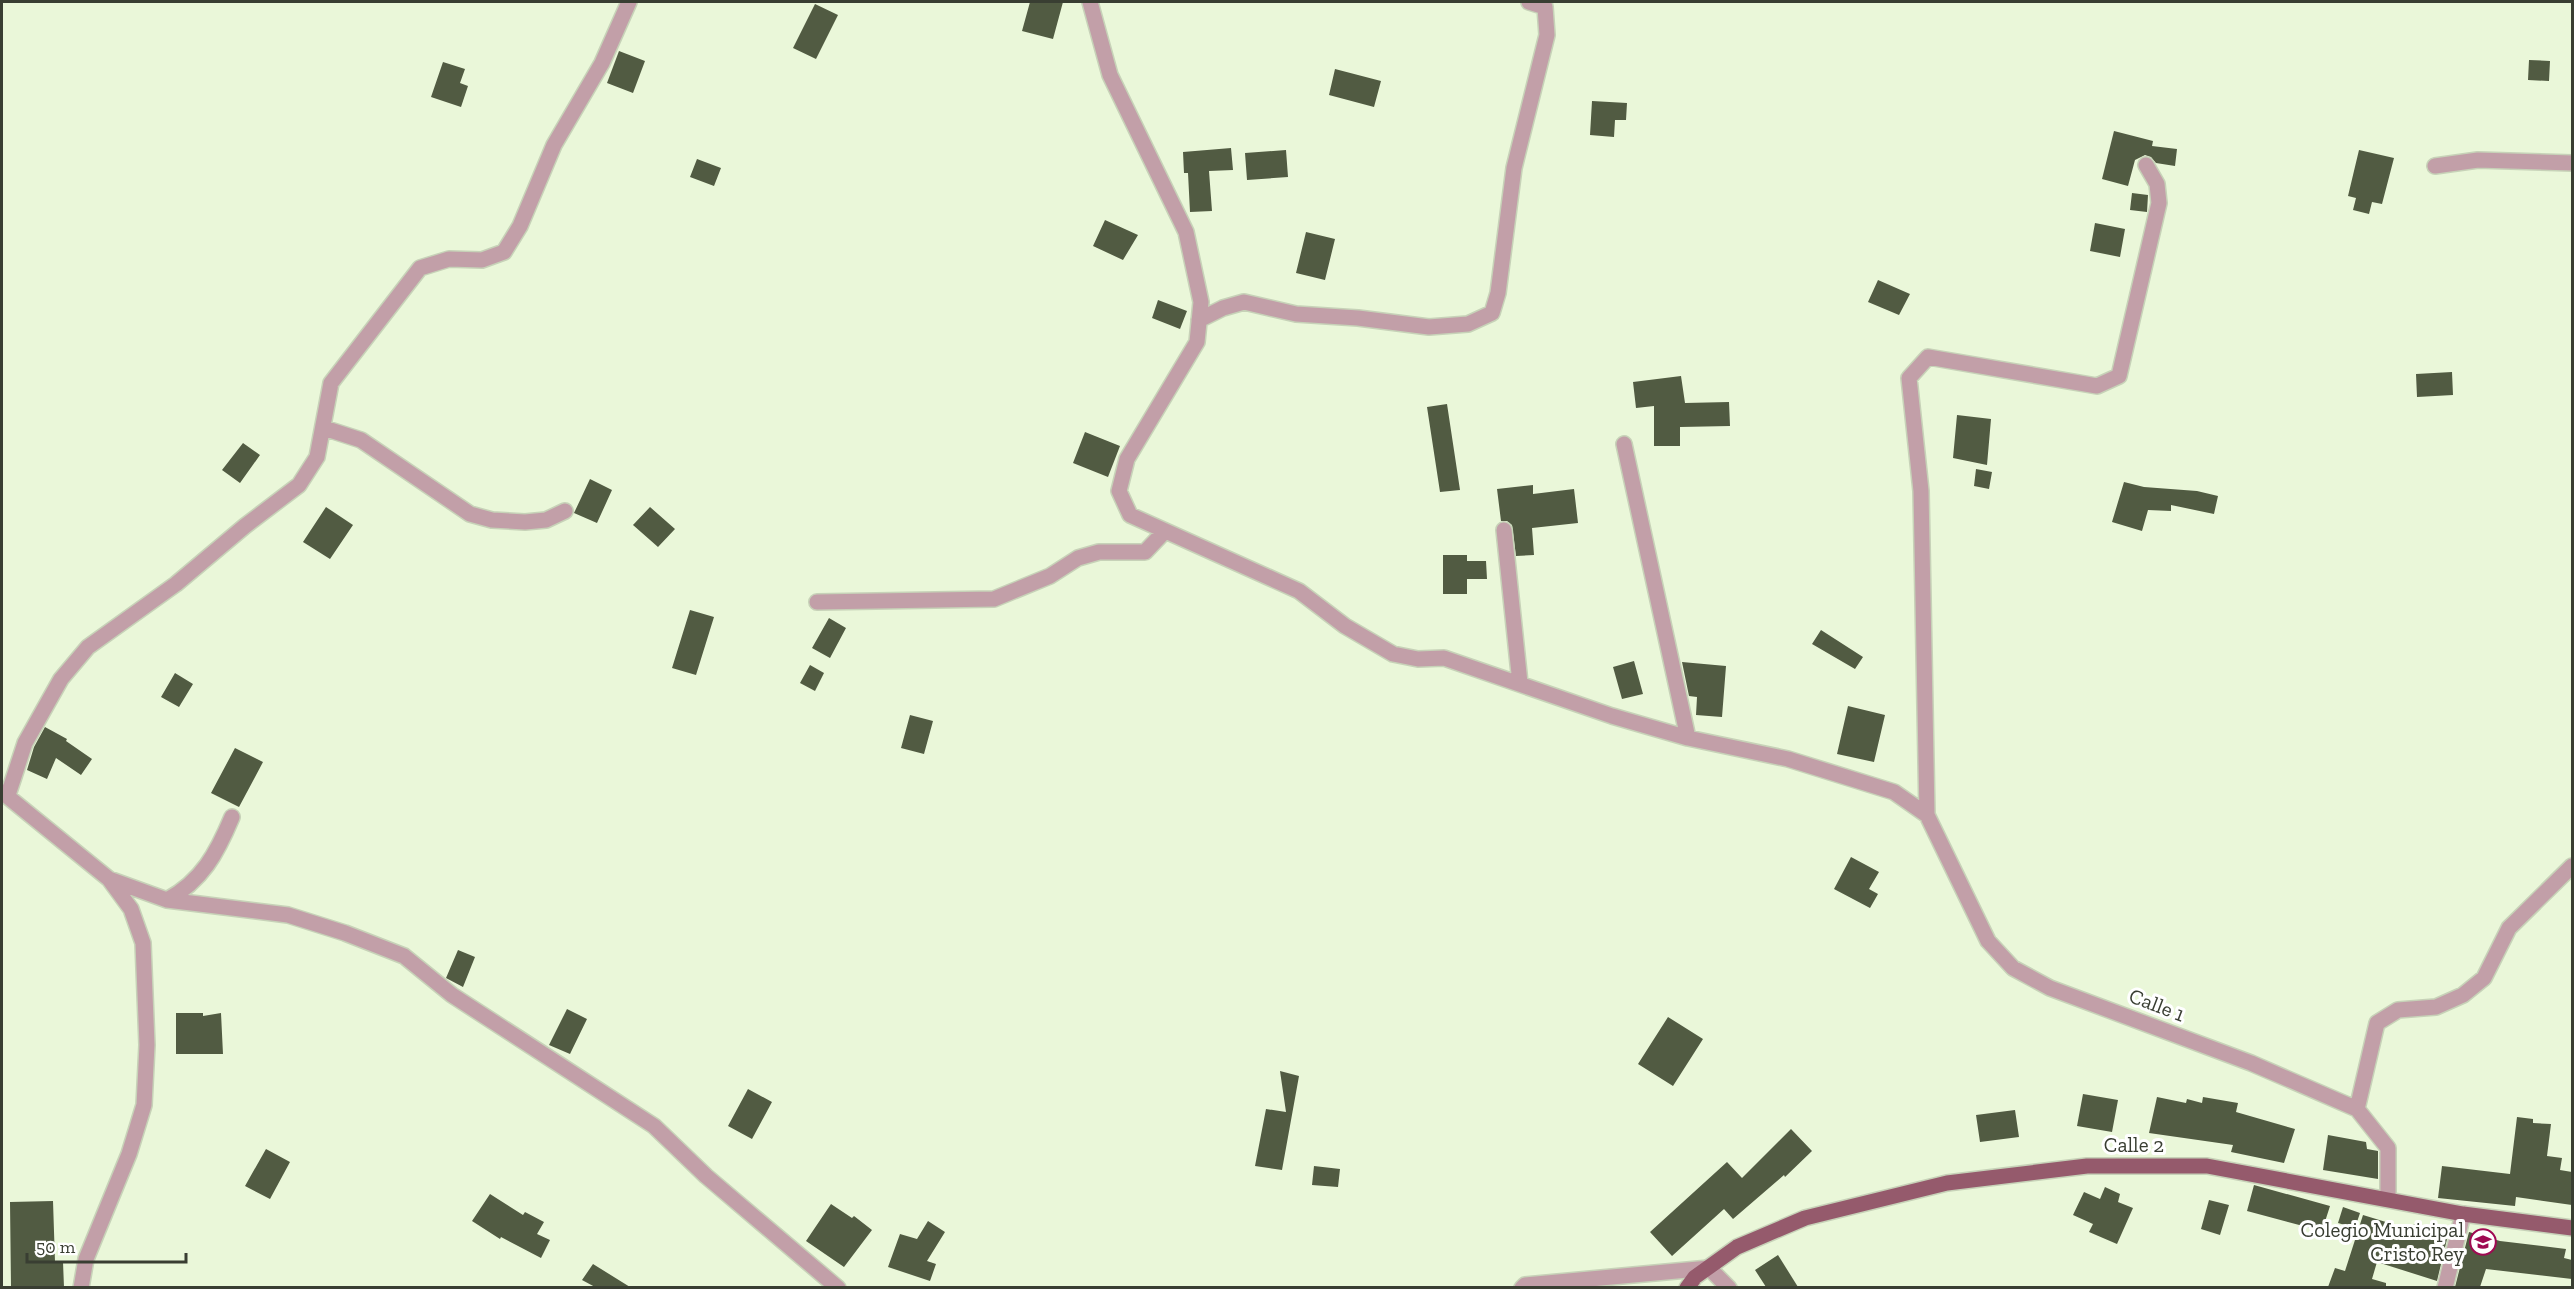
<svg xmlns="http://www.w3.org/2000/svg" width="2574" height="1289" font-family="'Zilla Slab',serif">
<rect width="100%" height="100%" fill="#eaf7d9"/>
<!-- building -->
<path fill="#515b42" d="M1030,2H1063L1053,39L1022,31Z
M815,4L838,15L816,59L793,48Z
M619,51L645,61L633,93L607,83Z
M2529,60L2550,61L2549,81L2528,80Z
M443,62L465,69L460,83L468,86L461,107L431,97Z
M1335,69L1381,81L1374,107L1329,95Z
M1592,101L1627,103L1626,120H1615L1614,137L1590,135Z
M2114,131L2153,141L2152,146L2177,149L2175,166L2156,163L2151,157L2145,155L2135,160L2128,186L2102,179Z
M1231,148L1233,170L1209,171L1212,211L1190,212L1188,173H1184L1183,152Z
M1286,150L1288,177L1247,180L1245,153Z
M2359,150L2394,158L2382,204L2372,202L2369,214L2353,210L2356,198L2348,196Z
M697,159L721,168L714,186L690,177Z
M2132,193L2148,195L2147,212L2130,210Z
M1105,220L1138,235L1123,260L1093,246Z
M2095,223L2125,229L2120,257L2090,251Z
M1306,232L1335,239L1325,280L1296,273Z
M1878,280L1910,294L1899,315L1868,302Z
M1158,300L1187,311L1180,329L1152,318Z
M2452,372L2453,395L2417,397L2416,374Z
M1681,376L1685,403L1729,402L1730,426L1680,427V446H1654V406L1636,408L1633,382Z
M1447,404L1460,490L1440,492L1427,407Z
M1957,415L1991,419L1987,465L1953,458Z
M1085,432L1120,446L1108,477L1073,463Z
M243,443L260,455L240,483L222,470Z
M1976,469L1992,472L1989,489L1974,486Z
M590,479L612,490L597,523L574,513Z
M2124,482L2144,487L2197,491L2218,496L2214,514L2171,505V511L2148,510L2142,531L2112,522Z
M1533,485V494L1574,489L1578,523L1532,528L1534,555L1516,556L1512,525L1507,521H1501L1497,489Z
M326,507L353,525L330,559L303,542Z
M650,507L675,529L658,547L633,525Z
M1443,555H1467V561H1486L1487,579H1467V594H1443Z
M690,610L714,617L696,675L672,668Z
M829,618L846,628L830,658L812,648Z
M1821,630L1863,657L1855,669L1812,644Z
M1634,661L1643,694L1622,699L1613,667Z
M1682,662L1726,666L1722,717L1696,715L1697,697L1689,696Z
M810,665L824,673L815,691L800,683Z
M175,673L193,684L179,707L161,697Z
M1848,706L1885,715L1874,762L1837,754Z
M910,715L933,721L924,754L901,748Z
M45,727L67,739L66,741L92,759L81,775L56,758L47,779L27,770L34,747Z
M235,748L263,762L239,807L211,793Z
M1851,857L1879,872L1869,889L1878,894L1870,908L1834,889Z
M458,950L475,957L463,987L446,978Z
M567,1009L587,1019L570,1054L549,1045Z
M176,1013H203V1016L221,1013L223,1054H176Z
M1668,1017L1703,1039L1673,1086L1638,1064Z
M1280,1071L1299,1076L1282,1170L1255,1166L1266,1109L1286,1112Z
M748,1089L772,1102L752,1139L728,1126Z
M2083,1094L2118,1100L2112,1132L2077,1126Z
M2157,1097L2186,1103L2187,1099L2202,1103L2203,1097L2238,1103L2236,1112L2295,1129L2284,1163L2231,1152L2233,1145L2149,1133Z
M2015,1110L2019,1137L1980,1142L1976,1115Z
M2517,1117L2533,1119V1123L2551,1124L2547,1156L2562,1158L2560,1170L2572,1172V1205L2516,1197L2515,1206L2438,1198L2442,1166L2510,1174Z
M1791,1129L1812,1151L1785,1177L1784,1175L1733,1219L1724,1209L1672,1256L1650,1232L1727,1162L1742,1178Z
M2328,1135L2366,1142L2367,1149L2378,1151V1179L2323,1170Z
M266,1149L290,1162L270,1199L245,1186Z
M1314,1166L1340,1169L1338,1187L1312,1185Z
M2254,1185L2330,1206L2322,1231L2247,1211Z
M2105,1187L2120,1194L2118,1202L2133,1208L2117,1244L2089,1232L2093,1224L2073,1215L2084,1192L2100,1199Z
M490,1194L523,1215L525,1212L544,1222L537,1234L550,1240L541,1258L501,1237L500,1239L472,1221Z
M2209,1200L2229,1205L2220,1235L2201,1229Z
M53,1201L55,1262H63L64,1287H11L10,1202Z
M831,1204L852,1218L854,1216L872,1230L844,1267L806,1241Z
M2343,1207L2360,1213L2355,1228L2338,1223Z
M2363,1215L2412,1230L2414,1224L2448,1235L2437,1281L2377,1262L2372,1279L2386,1283V1287H2328L2335,1268L2345,1271Z
M928,1221L945,1232L927,1261L936,1264L930,1281L888,1267L900,1234L917,1239Z
M2469,1232L2500,1241L2566,1249L2564,1258L2572,1260V1279L2486,1269L2480,1287H2455Z
M1778,1255L1798,1287H1766L1755,1270Z
M593,1264L630,1287H595L582,1280Z"/>
<g fill="none" stroke-linecap="round" stroke-linejoin="round">
<!-- minor casing -->
<g stroke="#c7d2b8" stroke-width="18">
<path id="minor" d="M1090,2L1110,75L1186,232L1201,302L1197,342L1127,459L1119,491L1130,515L1299,591L1345,626L1393,654L1418,659L1444,658L1612,716L1688,738L1788,759L1894,792L1927,815
M2146,165L2157,184L2159,203L2119,376L2097,386L1928,357L1909,378L1921,491L1927,815L1988,941L2013,968L2050,988L2251,1063L2357,1109L2388,1148V1199
M2435,166L2478,160L2572,163
M1199,320L1223,308L1244,302L1296,314L1358,318L1429,327L1468,324L1492,313L1498,293L1514,168L1547,35L1545,7L1529,2
M324,428L361,440L470,514L492,520L525,522L546,520L565,511
M1624,444L1688,738
M1504,530L1520,683
M817,602L994,599L1050,576L1078,558L1099,552H1145L1165,531
M2,792L109,879L131,909L143,943L147,1045L144,1105L129,1154L86,1259L81,1288
M8,795L25,743L61,679L88,647L176,584L245,526L299,485L317,457L331,383L420,268L449,259L482,260L504,252L520,226L554,145L602,63L629,2
M109,879L167,900L288,915L345,933L404,956L452,995L654,1126L706,1176L838,1288
M167,900C202,881 217,853 232,817
M2357,1109L2377,1023L2398,1010L2436,1007L2463,995L2484,978L2509,928L2572,866
M1522,1288L1525,1285L1709,1268L1729,1288
M2445,1288L2463,1214"/>
</g>
<!-- major casing -->
<g stroke="#c7d2b8" stroke-width="18">
<path id="major" d="M1687,1288L1695,1277L1737,1247L1805,1218L1947,1183L2087,1166H2207L2463,1214L2572,1228"/>
</g>
<!-- minor -->
<use href="#minor" stroke="#c29fa8" stroke-width="15"/>
<!-- major -->
<use href="#major" stroke="#955a6c" stroke-width="15"/>
</g>
<!-- icons -->
<defs>
<g id="school-ring" transform="scale(1.35)"><circle r="9.5" fill="#fff" stroke="#9f0a52" stroke-width="1.5"/><path d="M0-5L7-2L0 1L-7-2ZM-4 1L0 2.5L4 1V4Q0 6-4 4Z" fill="#9f0a52"/></g>
</defs>
<g fill-rule="evenodd">
<use href="#school-ring" x="2483" y="1242"/>
</g>
<g text-anchor="middle" stroke-width="6" stroke-linejoin="round" paint-order="stroke">
<!-- street labels -->
<g font-size="21" fill="#393e32" stroke="#fff">
<text transform="translate(2157 1005) rotate(21)" y="7">Calle 1</text>
<text x="2134" y="1152">Calle 2</text>
</g>
<!-- poi labels -->
<g font-size="21" fill="#393e32" stroke="#fff" text-anchor="end">
<text x="2464" y="1237">Colegio Municipal<tspan x="2464" dy="24">Cristo Rey</tspan></text>
</g>
</g>
<!-- border -->
<rect width="2574" height="1289" fill="none" stroke="#393e32" stroke-width="6"/>
<!-- scale -->
<path d="M27 1253v9h159v-9" fill="none" stroke="#393e32" stroke-width="3"/>
<text x="36" y="1253" font-size="18" fill="#393e32" stroke="#ffffff" stroke-width="4.5" paint-order="stroke">50 m</text>
</svg>
